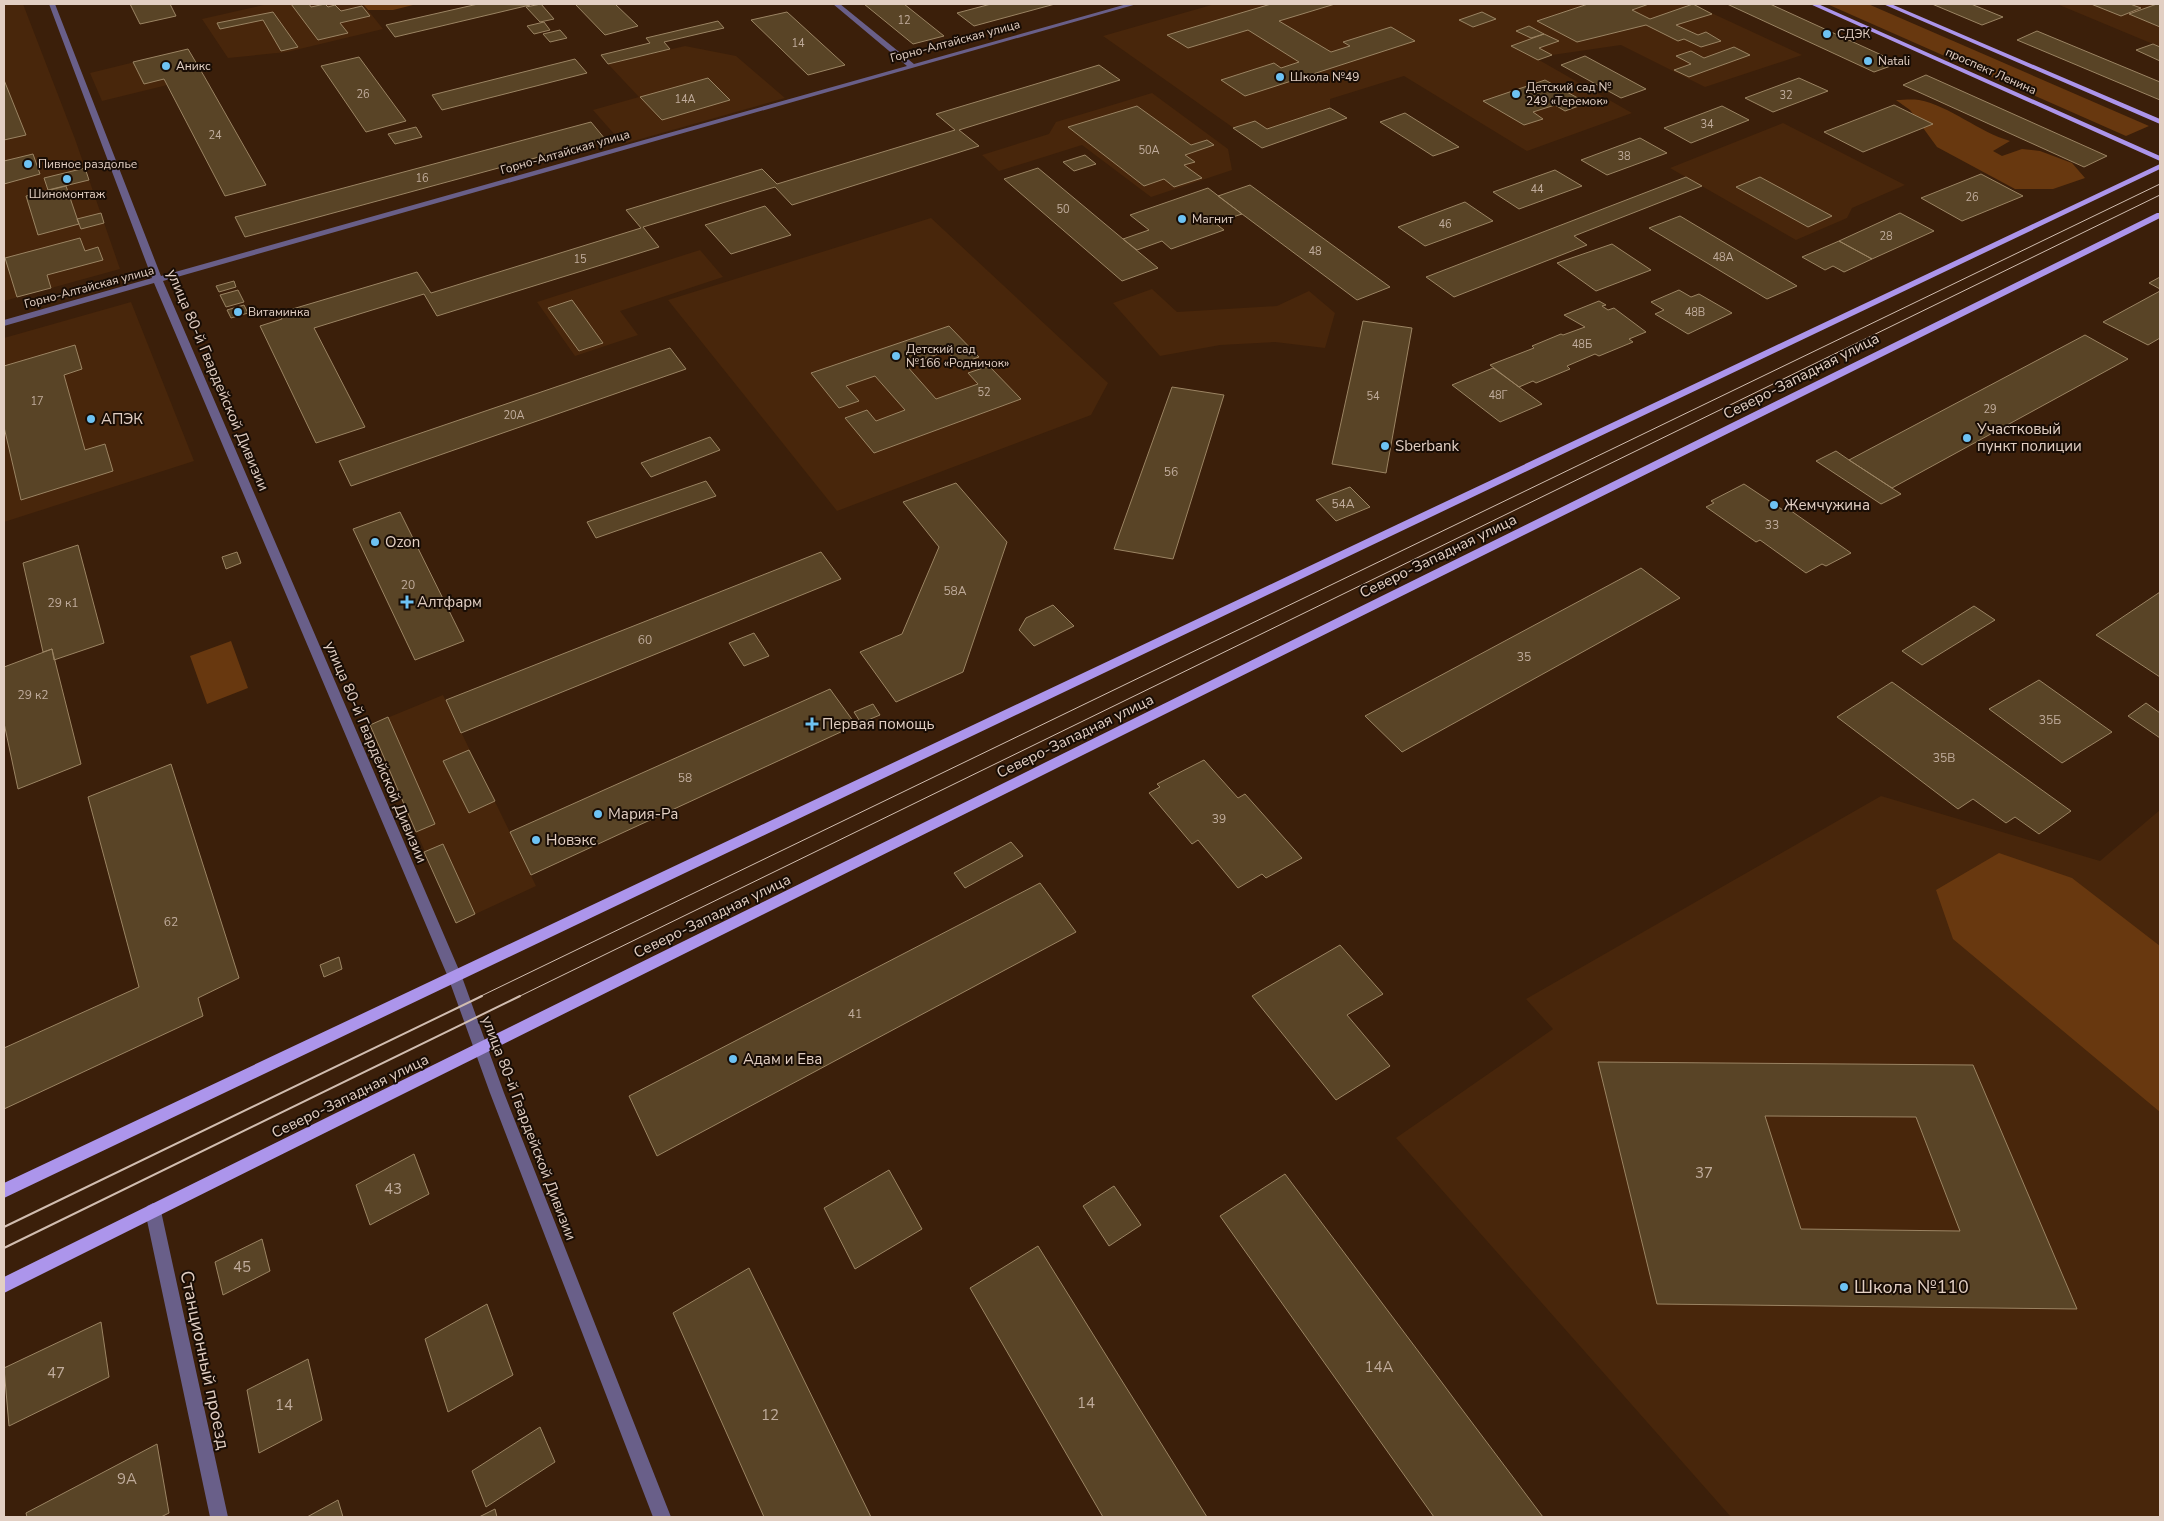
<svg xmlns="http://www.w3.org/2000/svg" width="2164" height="1521" font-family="'Nunito Sans',sans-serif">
<rect width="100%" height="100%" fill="#3b1f0a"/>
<!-- built -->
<path fill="#48260b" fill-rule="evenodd" d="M4,4H23L75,139L120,269L4,301Z
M268,4H363L383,29L287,52L228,58L202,19Z
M1215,4H1692L1802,55L1705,87L1621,45L1552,55L1539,60L1632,113L1527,151L1404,76L1330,99V108L1347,118L1262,148L1103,36ZM1482,12L1496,19L1473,27L1459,20Z
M2057,4H2160V47L2153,44Z
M685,46L736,56L785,98L623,144L593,110L639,97L608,64Z
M188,49L204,76L102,101L90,73Z
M1152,93L1228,149L1232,170L1151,197L1082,145L999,171L982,155L1049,134L1056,122Z
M1783,123L1905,185L1852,208L1847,218L1796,240L1670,168Z
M931,218L1108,383L1091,415L837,511L668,300Z
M700,250L723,277L620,311L638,335L575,356L537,302Z
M1152,289L1177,312L1277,306L1309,291L1335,313L1325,348L1275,342L1220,345L1160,356L1113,303Z
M131,302L194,461L4,522V338Z
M443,695L536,886L456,923L370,725Z
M1881,796L2100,861L2160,810V1517H1731L1396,1138L1553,1029L1526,999Z"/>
<!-- green -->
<path fill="#68380f" d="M363,4H417L393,10H368Z
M1827,4H1868L2149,126L2126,136Z
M1896,100C1903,100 1911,99 1919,100C1950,106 1979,132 2010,141L1993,151L2002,156L2022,149L2040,151L2072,163L2085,178L2053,189H2015L1937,147L1910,110Z
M231,641L248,688L207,704L190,656Z
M1999,853L2072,878L2160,946V1112L1953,939L1936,890Z"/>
<!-- building -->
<path fill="#594426" stroke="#9b8463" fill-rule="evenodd" d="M130,4H170L176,16L140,24Z
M291,4H309L311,7L325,4L328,7L335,5L341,11L362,6L370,16L340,23L348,33L318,40Z
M478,4L530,5L395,37L386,25Z
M541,4L554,19L540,22L526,7Z
M575,4H615L638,26L605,35Z
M864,4H904L944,36L913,44Z
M991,4H1055L974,26L957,13Z
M1271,4H1335L1279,21L1331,52L1350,46L1343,42L1391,27L1415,41L1245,96L1221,80L1274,63L1281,68L1299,62L1248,30L1188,48L1167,35Z
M1588,4H1649L1632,10L1650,19L1693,4L1712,14L1676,25L1698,35L1706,32L1721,41L1701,47L1684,39L1678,41L1646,25L1577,42L1537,21Z
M1727,4H1770L1899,63L1874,72Z
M1932,4H1971L2003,17L1982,25Z
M2091,4H2130L2141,8L2121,16Z
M2157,4L2160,5V27L2129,14Z
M273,12L298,47L281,51L263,20L220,29L217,23Z
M787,12L845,65L808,75L751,20Z
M1482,12L1496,19L1473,27L1459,20Z
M718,21L724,28L664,42L670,49L608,64L601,55L650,43L646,38Z
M544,22L550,30L534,34L527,26Z
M1529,26L1544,34L1531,38L1516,31Z
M560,30L567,38L550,42L543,34Z
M2037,31L2160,82V100L2017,40Z
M1544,34L1559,41L1539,48L1552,55L1538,60L1511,46Z
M2153,44L2160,47V61L2136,50Z
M1734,47L1750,55L1689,77L1674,70L1691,64L1676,56L1691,51L1704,58Z
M188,49L204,76L266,185L225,196L164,79L144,84L133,62Z
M1585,56L1646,89L1621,98L1561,65Z
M359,57L406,121L366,132L321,66Z
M575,59L587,73L442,110L432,95Z
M1099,65L1120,80L959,130L979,146L792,205L775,187L643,227L659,247L437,316L424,294L314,328L365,427L316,443L260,326L282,319L279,313L417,272L431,293L641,228L626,210L762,169L777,184L955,130L936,114Z
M1926,75L2107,156L2084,167L1903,85Z
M708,78L730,100L662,120L640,97Z
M1799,78L1828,91L1773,112L1745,98Z
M4,80L26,135L4,140Z
M1545,80L1587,103L1565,111L1555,105L1533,112L1543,119L1524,125L1483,101Z
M1894,105L1933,124L1863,152L1824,132Z
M1137,106L1191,145L1207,140L1214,145L1185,155L1195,162L1184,165L1202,178L1174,187L1164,179L1144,186L1068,127Z
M1722,106L1749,120L1691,143L1664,128Z
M1330,108L1347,118L1262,148L1233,128L1255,121L1267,129Z
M1405,113L1459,147L1433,156L1380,122Z
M591,122L605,139L245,237L235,217Z
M416,127L422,137L395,144L388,134Z
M1640,138L1667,153L1607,175L1581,160Z
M33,154L40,174L4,184V161Z
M1085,155L1096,164L1074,171L1063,162Z
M85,168L89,180L48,190L44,178Z
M1038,168L1123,239L1158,268L1122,281L1004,179Z
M1555,170L1582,186L1519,209L1493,192Z
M1981,174L2023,196L1962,221L1921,198Z
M1686,177L1702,186L1574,236L1587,245L1454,297L1426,277Z
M1760,177L1832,216L1808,227L1736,187Z
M1250,185L1390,287L1357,300L1218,196Z
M66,186L79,224L38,235L26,196Z
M1208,188L1242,214L1215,223L1224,230L1171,249L1162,241L1137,250L1123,239L1149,230L1130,215Z
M1465,202L1493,221L1425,246L1398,227Z
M765,206L791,235L731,254L705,225Z
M101,213L104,223L81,229L77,219Z
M1900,213L1934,231L1872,259L1839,241Z
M1680,216L1797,286L1767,299L1649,228Z
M80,238L85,251L98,247L103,260L47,275L51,288L17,297L5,258Z
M1839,241L1872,259L1844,272L1833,266L1825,270L1802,257Z
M1612,244L1651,270L1596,291L1557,263Z
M2160,277V289L2149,283Z
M234,281L236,287L219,292L216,286Z
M238,290L244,302L226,307L220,295Z
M1679,290L1691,297L1699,294L1732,313L1688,334L1655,314L1664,310L1651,302Z
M2160,291V338L2148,345L2103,322Z
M572,300L603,343L579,351L548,308Z
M1599,301L1606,305L1602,306L1608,310L1614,308L1646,332L1629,339L1633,342L1599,356L1595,354L1567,366L1570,369L1536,383L1533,381L1519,387L1490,365L1534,348L1532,346L1561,334L1563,335L1585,327L1564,315Z
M244,305L248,313L231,318L227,310Z
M1363,321L1412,328L1386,473L1332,464Z
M949,326L979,357L959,364L947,351L906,365L936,399L978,384L968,373L989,366L1021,399L874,453L845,418L867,410L876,421L905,410L875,376L846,386L859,401L839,408L811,373Z
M2085,335L2128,359L1892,488L1849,460Z
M75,345L82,369L64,375L85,450L105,444L113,471L21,500L4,427V366Z
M670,348L686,369L351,486L339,461Z
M1493,368L1519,387L1542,404L1500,422L1452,385Z
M1172,387L1224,395L1173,559L1114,549Z
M710,437L720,450L651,477L641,463Z
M1836,451L1849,460L1901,494L1881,504L1816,461Z
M706,481L716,496L596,538L587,522Z
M956,483L1007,542L963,672L896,702L860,652L902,634L939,547L903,502Z
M1744,484L1783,510L1787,508L1851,553L1826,566L1822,564L1806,573L1760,540L1756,542L1706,507L1714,503L1711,501Z
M1350,487L1370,507L1336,521L1316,500Z
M400,512L464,641L415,660L353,529Z
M78,545L104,643L54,660L52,649L43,652L23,563Z
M237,552L241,563L226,569L222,557Z
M821,552L841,579L461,733L446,700Z
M1641,568L1680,598L1402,752L1365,716Z
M2160,592V677L2096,635Z
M1053,605L1074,626L1034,646L1019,630L1026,618Z
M1974,606L1995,620L1922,665L1902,651Z
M754,633L769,656L744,666L729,643Z
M52,649L81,764L18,789L4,723V667Z
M2039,680L2112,732L2062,763L1989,709Z
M1892,682L2071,811L2039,834L2015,817L2006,823L1973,799L1958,809L1837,717Z
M830,689L856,725L531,875L510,832Z
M2146,703L2160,713V738L2128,716Z
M873,704L880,715L861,723L854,712Z
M388,717L435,824L416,832L370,725Z
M469,750L495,801L469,813L443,761Z
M1204,760L1238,798L1245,794L1302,858L1266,878L1262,874L1238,888L1198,840L1192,844L1149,793L1160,787L1157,784Z
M171,764L239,978L198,998L203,1016L4,1109V1048L139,987L88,797Z
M1011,842L1023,856L965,888L954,873Z
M443,844L475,914L456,923L424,852Z
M1040,883L1076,932L657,1156L629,1096Z
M1340,945L1383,994L1347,1015L1390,1066L1336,1100L1252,996Z
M339,957L342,969L324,977L320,965Z
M1598,1062L1973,1065L2077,1309L1657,1304ZM1765,1116L1916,1117L1960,1231L1801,1229Z
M414,1154L429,1194L370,1225L356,1185Z
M889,1170L922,1229L855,1269L824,1208Z
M1285,1174L1543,1517H1434L1220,1216Z
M1114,1186L1141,1225L1109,1246L1083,1206Z
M262,1239L270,1271L223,1295L215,1262Z
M1038,1246L1207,1517H1103L970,1288Z
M749,1268L871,1517H764L673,1313Z
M487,1304L513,1375L448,1412L425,1339Z
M101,1322L109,1377L9,1426L4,1368Z
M308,1359L322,1420L259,1453L247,1390Z
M540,1427L555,1462L486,1507L472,1471Z
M157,1444L169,1513L161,1517H27L26,1513Z
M338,1500L343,1517H307Z
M495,1509L497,1517H479Z"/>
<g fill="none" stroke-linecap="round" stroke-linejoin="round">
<!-- minor -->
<path fill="#695f89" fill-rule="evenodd" d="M49,4H55L161,276L907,66L833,4H840L914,64L1127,4H1137L163,281L462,977L504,1093L671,1517H653L490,1093L448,977L154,283L4,326V320L152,278Z
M153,1203L159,1206L161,1211L228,1517H210L145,1211L147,1206Z"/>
<!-- major -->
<path fill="#ac95eb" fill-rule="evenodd" d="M1810,4H1818L2160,156V161Z
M1883,4H1891L2160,119V124Z
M2160,164V169L4,1198V1183Z
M2157,213H2160V218L4,1293V1277Z"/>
<!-- tram-far1 -->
<path stroke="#d1bdb0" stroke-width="1" d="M479,997L2160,184
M518,997L2160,195"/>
<!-- tram -->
<path stroke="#d1bdb0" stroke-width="2" d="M4,1227L482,996
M4,1248L520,996"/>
</g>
<!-- markers -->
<g fill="#6dc2f3" stroke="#190d05" stroke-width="2">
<circle cx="1827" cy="34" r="5"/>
<circle cx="1868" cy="61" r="5"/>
<circle cx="166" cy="66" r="5"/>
<circle cx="1280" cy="77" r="5"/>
<circle cx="1516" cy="94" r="5"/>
<circle cx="28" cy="164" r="5"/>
<circle cx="67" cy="179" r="5"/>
<circle cx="1182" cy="219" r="5"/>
<circle cx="238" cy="312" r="5"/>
<circle cx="896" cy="356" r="5"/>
<circle cx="91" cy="419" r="5"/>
<circle cx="1967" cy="438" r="5"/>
<circle cx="1385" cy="446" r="5"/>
<circle cx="1774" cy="505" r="5"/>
<circle cx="375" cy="542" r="5"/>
<path d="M404.5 594.5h5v5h5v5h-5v5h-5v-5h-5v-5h5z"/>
<path d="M809.5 716.5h5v5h5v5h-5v5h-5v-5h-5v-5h5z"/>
<circle cx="598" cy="814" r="5"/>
<circle cx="536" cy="840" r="5"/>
<circle cx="733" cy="1059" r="5"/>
<circle cx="1844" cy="1287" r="5"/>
</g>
<g text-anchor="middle" stroke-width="4" stroke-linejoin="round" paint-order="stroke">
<!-- far-number labels -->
<g font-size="11" fill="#c0ac9c">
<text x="904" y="24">12</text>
<text x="798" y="47">14</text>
<text x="363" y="98">26</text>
<text x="1786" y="99">32</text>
<text x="685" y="103">14А</text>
<text x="1707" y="128">34</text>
<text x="215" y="139">24</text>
<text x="1149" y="154">50А</text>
<text x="1624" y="160">38</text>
<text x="422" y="182">16</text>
<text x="1537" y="193">44</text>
<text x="1972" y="201">26</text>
<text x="1063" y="213">50</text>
<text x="1445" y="228">46</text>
<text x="1886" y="240">28</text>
<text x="1315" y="255">48</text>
<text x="1723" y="261">48А</text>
<text x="580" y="263">15</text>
<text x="1695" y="316">48В</text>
<text x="1582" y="348">48Б</text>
<text x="984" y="396">52</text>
<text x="1498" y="399">48Г</text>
<text x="1373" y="400">54</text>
<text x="37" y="405">17</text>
<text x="1990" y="413">29</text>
<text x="514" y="419">20А</text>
</g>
<!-- far-poi labels -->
<g font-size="12" fill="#e2cfc3" stroke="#190d05" text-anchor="start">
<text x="1837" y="38">СДЭК</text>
<text x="1878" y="65">Natali</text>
<text x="176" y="70">Аникс</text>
<text x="1290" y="81">Школа №49</text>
<text x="1526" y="91">Детский сад №<tspan x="1526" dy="14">249 «Теремок»</tspan></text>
<text x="38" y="168">Пивное раздолье</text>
<text x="67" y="198" text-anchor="middle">Шиномонтаж</text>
<text x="1192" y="223">Магнит</text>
<text x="248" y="316">Витаминка</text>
<text x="906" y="353">Детский сад<tspan x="906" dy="14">№166 «Родничок»</tspan></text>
</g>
<!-- far-street labels -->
<g font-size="12" fill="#e2cfc3" stroke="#190d05">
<text transform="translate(955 41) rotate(-15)" y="4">Горно-Алтайская улица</text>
<text transform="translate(1991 71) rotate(24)" y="4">проспект Ленина</text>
<text transform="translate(565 152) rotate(-16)" y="4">Горно-Алтайская улица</text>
<text transform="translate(89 287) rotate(-15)" y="4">Горно-Алтайская улица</text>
</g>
<!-- number labels -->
<g font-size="12" fill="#c0ac9c">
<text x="1171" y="476">56</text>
<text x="1343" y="508">54А</text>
<text x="1772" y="529">33</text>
<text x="408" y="589">20</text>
<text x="955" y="595">58А</text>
<text x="63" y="607">29 к1</text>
<text x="645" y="644">60</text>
<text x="1524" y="661">35</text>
<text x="33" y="699">29 к2</text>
<text x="2050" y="724">35Б</text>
<text x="1944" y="762">35В</text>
<text x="685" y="782">58</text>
<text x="1219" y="823">39</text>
<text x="171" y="926">62</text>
<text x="855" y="1018">41</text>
</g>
<!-- street labels -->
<g font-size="15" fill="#e2cfc3" stroke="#190d05">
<text transform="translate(1801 376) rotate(-27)" y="5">Северо-Западная улица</text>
<text transform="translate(218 380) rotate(67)" y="5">улица 80-й Гвардейской Дивизии</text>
<text transform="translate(1438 556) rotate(-26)" y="5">Северо-Западная улица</text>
<text transform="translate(1075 736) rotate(-26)" y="5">Северо-Западная улица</text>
<text transform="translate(376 752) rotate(67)" y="5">улица 80-й Гвардейской Дивизии</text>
<text transform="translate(712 916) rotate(-26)" y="5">Северо-Западная улица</text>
<text transform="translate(350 1096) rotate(-26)" y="5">Северо-Западная улица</text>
<text transform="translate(529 1128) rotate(69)" y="5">улица 80-й Гвардейской Дивизии</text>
</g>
<!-- poi labels -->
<g font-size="15" fill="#e2cfc3" stroke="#190d05" text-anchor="start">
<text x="101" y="424">АПЭК</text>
<text x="1977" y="434">Участковый<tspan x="1977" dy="17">пункт полиции</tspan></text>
<text x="1395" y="451">Sberbank</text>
<text x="1784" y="510">Жемчужина</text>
<text x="385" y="547">Ozon</text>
<text x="417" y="607">Алтфарм</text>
<text x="822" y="729">Первая помощь</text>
<text x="608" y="819">Мария-Ра</text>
<text x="546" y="845">Новэкс</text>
<text x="743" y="1064">Адам и Ева</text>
</g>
<!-- near-number labels -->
<g font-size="15" fill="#c0ac9c">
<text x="1704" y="1178">37</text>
<text x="393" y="1194">43</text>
<text x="242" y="1272">45</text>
<text x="1379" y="1372">14А</text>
<text x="56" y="1378">47</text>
<text x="1086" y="1408">14</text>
<text x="284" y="1410">14</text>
<text x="770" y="1420">12</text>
<text x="127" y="1484">9А</text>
</g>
<!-- near-poi labels -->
<g font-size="18" fill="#e2cfc3" stroke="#190d05" text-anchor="start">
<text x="1854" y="1293">Школа №110</text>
</g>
<!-- near-street labels -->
<g font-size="18" fill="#e2cfc3" stroke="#190d05">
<text transform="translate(205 1360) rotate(78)" y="6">Станционный проезд</text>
</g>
</g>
<!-- border -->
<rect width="2164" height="1521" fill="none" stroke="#e2cfc3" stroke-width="10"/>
</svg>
